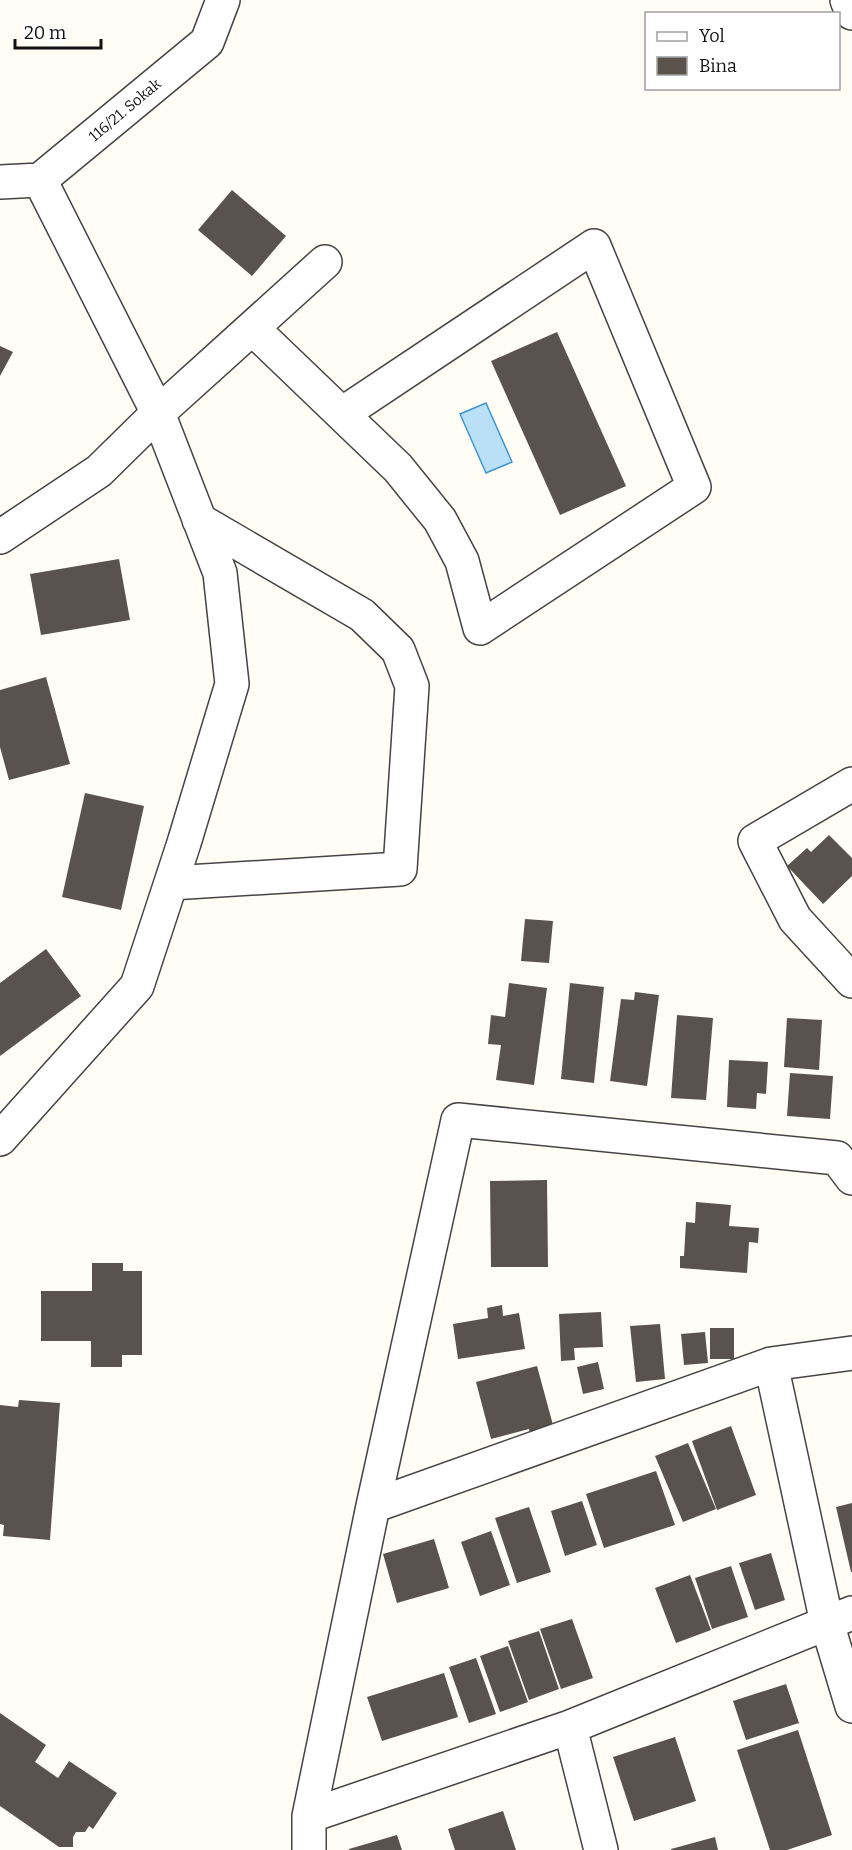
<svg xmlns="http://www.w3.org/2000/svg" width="852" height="1850" font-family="Bitter,serif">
<rect width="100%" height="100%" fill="#fffdf5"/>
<!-- water -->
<path fill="#b9e0f7" stroke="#3f96cf" stroke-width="1.5" d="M486,403L512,462L486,473L460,414Z"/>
<!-- building -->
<path fill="#5a524d" d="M232,190L286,236L252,276L198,230Z
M557,332L626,486L560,515L491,361Z
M0,346L13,352L0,376Z
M119,559L130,620L41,635L30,574Z
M46,677L70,764L9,780L0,747V690Z
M85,793L144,806L121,910L62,897Z
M829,835L852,858V876L823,904L787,866L807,848L811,852Z
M525,919L553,921L549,963L521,961Z
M46,949L81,996L0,1056V983Z
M509,983L547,988L534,1085L496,1080L501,1045L488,1044L491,1015L505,1017Z
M570,983L604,987L594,1083L561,1079Z
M635,992L659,995L647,1086L610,1081L621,999L634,1000Z
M677,1015L713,1018L706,1100L671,1098Z
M787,1018L822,1020L819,1070L784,1067Z
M729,1060L768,1062L766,1094L757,1093L756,1109L727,1107Z
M790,1073L833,1076L830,1119L787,1116Z
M547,1180L548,1267H491L490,1181Z
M696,1202L731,1205L729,1226L759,1228L758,1243L749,1242L747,1273L680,1268V1256H684L686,1222L695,1223Z
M92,1263H123V1271H142V1355H122V1367H91V1341H41V1291H92Z
M502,1305L503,1316L519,1313L525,1349L458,1359L453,1324L488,1318L487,1308Z
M601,1312L603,1347L574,1348L575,1360L561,1361L559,1314Z
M660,1324L665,1379L636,1382L630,1326Z
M710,1328H734V1359H710Z
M705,1332L708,1363L684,1365L681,1334Z
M598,1362L604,1389L583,1394L577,1367Z
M537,1366L556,1436L532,1443L529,1429L491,1439L476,1382Z
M19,1400L60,1403L50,1540L3,1536L4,1525L0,1524V1405L18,1407Z
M731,1426L756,1495L717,1510L692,1441Z
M688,1443L716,1509L683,1522L655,1456Z
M656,1471L675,1525L604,1548L586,1494Z
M582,1501L597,1545L565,1556L551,1511Z
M852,1503V1572H851L836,1507Z
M529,1507L551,1572L517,1583L495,1518Z
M491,1531L510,1585L480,1596L461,1542Z
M434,1539L449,1588L397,1603L383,1554Z
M771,1553L785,1600L755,1610L739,1563Z
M731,1566L748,1617L712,1629L695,1578Z
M690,1575L711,1630L676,1643L655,1588Z
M572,1619L593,1678L561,1689L540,1629Z
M539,1631L559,1689L529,1700L508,1641Z
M508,1646L528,1702L500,1712L480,1656Z
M476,1658L496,1714L469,1723L449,1667Z
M444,1673L458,1717L382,1741L367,1697Z
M786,1684L799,1723L746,1740L733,1701Z
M0,1713L46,1745L35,1762L58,1778L69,1761L117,1793L93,1829L89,1826L85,1832H76L73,1837V1847H59L0,1806Z
M798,1730L832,1835L787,1850H770L737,1750Z
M675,1737L696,1801L634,1821L613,1757Z
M503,1811L516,1850H455L448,1829Z
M397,1835L402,1850H349V1849Z
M715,1837L718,1850H671V1849Z"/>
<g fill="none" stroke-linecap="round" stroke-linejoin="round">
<!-- minor casing -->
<g stroke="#444" stroke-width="36">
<path id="minor" d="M847,0L852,13
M252,328L398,468L440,520L462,561L480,628L694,487L594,246L342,414
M0,537L99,471L158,413L325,262
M852,784L755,841L795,919L852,981
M171,883L400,869L412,686L398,650L362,615L199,520
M0,1139L137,986L184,843L232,684L220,573L158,413L40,180
M771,1364L827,1623L852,1706
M373,1506L771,1364L852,1353
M570,1727L601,1850
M309,1816L570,1727L852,1613
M309,1850V1816L373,1506L458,1120L837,1158L852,1178"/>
</g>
<!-- tertiary casing -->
<g stroke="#444" stroke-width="36">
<path id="tertiary" d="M0,182L40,180L207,42L223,0"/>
</g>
<!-- minor -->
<use href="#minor" stroke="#fff" stroke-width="33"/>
<!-- tertiary -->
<use href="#tertiary" stroke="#fff" stroke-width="33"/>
</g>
<g text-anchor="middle" stroke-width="6" stroke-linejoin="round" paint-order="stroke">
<!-- street labels -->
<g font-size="15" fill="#111" stroke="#fff">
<text transform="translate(125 110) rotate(-40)" y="5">116/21. Sokak</text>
</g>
</g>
<!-- legend -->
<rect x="645" y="12" width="195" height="78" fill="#ffffff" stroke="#a0a0a0" stroke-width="1.5"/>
<rect x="657" y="32" width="30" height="9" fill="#ffffff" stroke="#a0a0a0" stroke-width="1.5"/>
<text x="699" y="42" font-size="18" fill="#111111">Yol</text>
<rect x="657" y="57" width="30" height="18" fill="#5a524d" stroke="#a0a0a0" stroke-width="1.5"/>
<text x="699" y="72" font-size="18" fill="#111111">Bina</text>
<!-- scale -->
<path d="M15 39v9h86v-9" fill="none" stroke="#111111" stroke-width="3"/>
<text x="24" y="39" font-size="18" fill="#111111" stroke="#ffffff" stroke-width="4.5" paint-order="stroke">20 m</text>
</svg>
